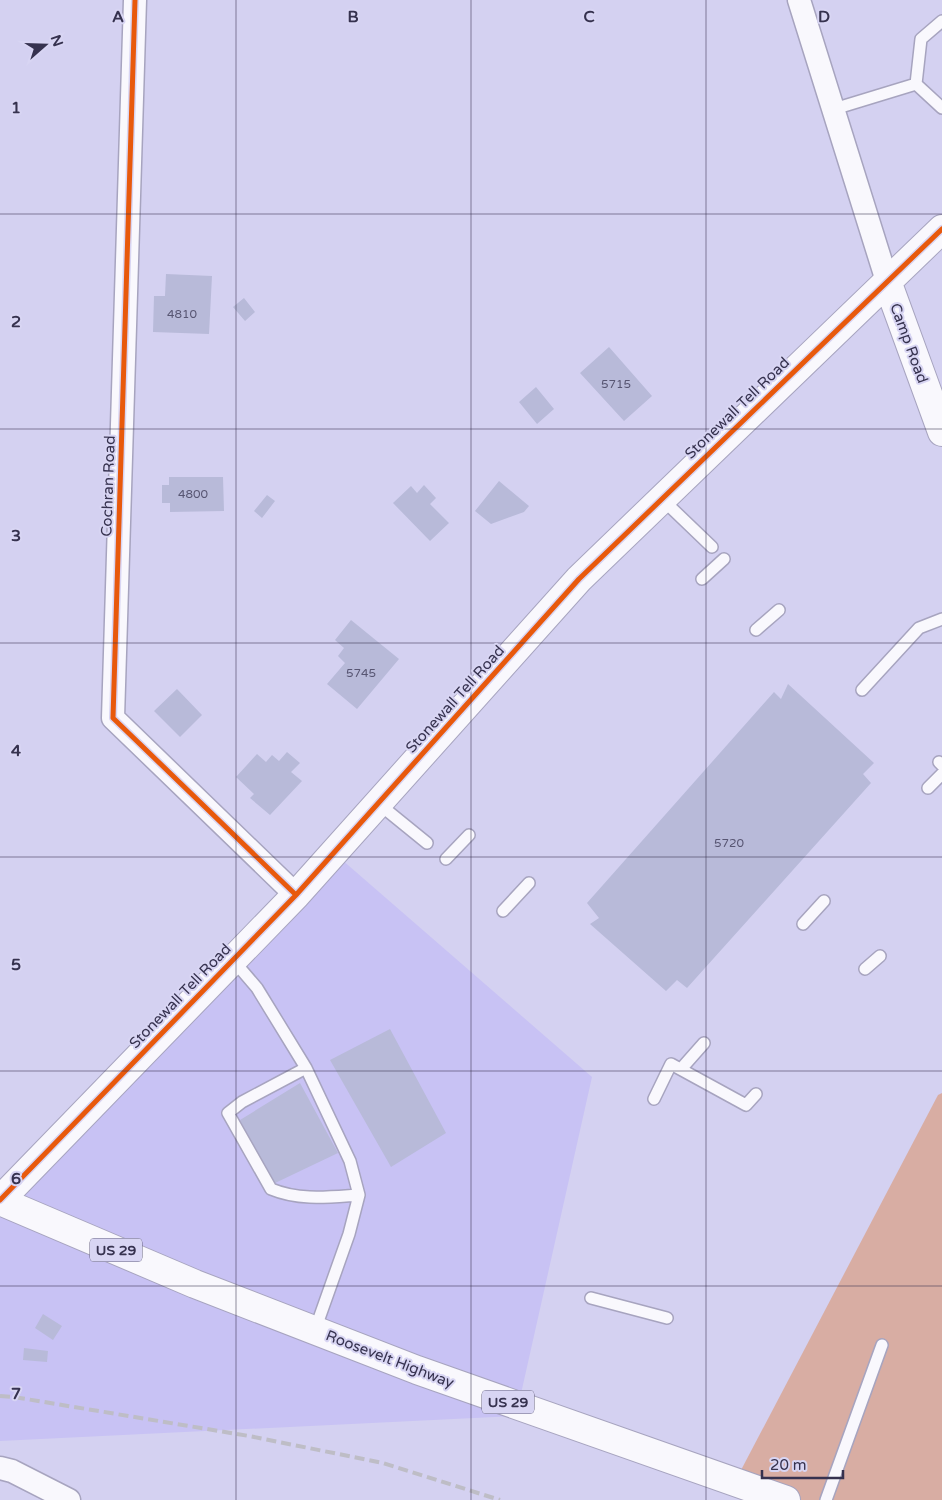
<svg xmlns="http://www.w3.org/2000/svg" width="942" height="1500" font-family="'Varela Round',sans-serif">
<rect width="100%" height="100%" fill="#d4d1f1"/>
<!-- built -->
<path fill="#c8c2f4" d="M341,859L592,1077L516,1416L0,1441V1183Z"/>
<!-- green -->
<path fill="#d8ada3" d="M942,1093V1500H746L729,1493L938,1095Z"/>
<!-- building -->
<path fill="#b8bad9" d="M166,274L212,276L209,334L153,332L154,296H165Z
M244,298L255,312L245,321L233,307Z
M609,347L652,396L624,421L580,373Z
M536,387L554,409L537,424L519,402Z
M169,477H223L224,511L170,512V503H162V485H169Z
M499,481L529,506L524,512L491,524L475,511Z
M424,485L436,498L430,504L449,523L430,541L393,503L411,486L417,493Z
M267,495L275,501L262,518L254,511Z
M351,620L399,659L357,709L327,684L345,663L338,656L344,648L335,640Z
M788,684L874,763L863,774L871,783L687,988L677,980L666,991L590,924L599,918L587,903L774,692L781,699Z
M177,689L202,715L180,737L154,711Z
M287,752L300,763L291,772L302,781L270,815L250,798L254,794L236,777L257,754L266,762L272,755L279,761Z
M390,1029L446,1133L391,1167L330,1060Z
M300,1083L338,1153L273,1184L240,1120Z
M43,1314L62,1326L53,1340L35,1328Z
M24,1348L48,1351L47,1362L23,1360Z"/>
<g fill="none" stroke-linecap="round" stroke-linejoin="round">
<!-- service casing -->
<g stroke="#a7a4bf" stroke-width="14">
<path id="service" d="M916,84L921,39L942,21
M916,84L942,108
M834,109L916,84
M662,499L712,547
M702,579L724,559
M756,630L779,610
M862,690L919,628L942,619
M939,762L942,765
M928,788L942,774
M379,804L427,843
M446,859L469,835
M503,911L529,883
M803,924L824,901
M233,960L257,988L306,1068L350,1161L359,1195L349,1234L315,1330
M865,969L880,956
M306,1068L242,1102L228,1113L271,1189C300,1201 329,1197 359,1195
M681,1069L704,1043
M654,1099L671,1064L746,1105L756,1094
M591,1298L667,1318
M826,1500L882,1345"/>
</g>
<!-- minor casing -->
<g stroke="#a7a4bf" stroke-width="25">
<path id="minor" d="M135,0L113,718L296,895
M799,0L887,281
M0,1468L12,1471L69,1500"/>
</g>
<!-- tertiary casing -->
<g stroke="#a7a4bf" stroke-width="30">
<path id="tertiary" d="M887,281L942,432
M0,1200L296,895L579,579L942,229"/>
</g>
<!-- primary casing -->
<g stroke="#a7a4bf" stroke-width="30">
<path id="primary" d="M0,1201L195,1284L417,1370L786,1500"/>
</g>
<!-- service -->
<use href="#service" stroke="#f9f8fd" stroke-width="11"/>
<!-- minor -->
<use href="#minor" stroke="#f9f8fd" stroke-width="22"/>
<!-- tertiary -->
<use href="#tertiary" stroke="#f9f8fd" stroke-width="28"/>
<!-- primary -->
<use href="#primary" stroke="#f9f8fd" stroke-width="28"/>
<!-- rail -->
<path stroke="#bebdc6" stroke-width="4" stroke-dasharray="10 5" stroke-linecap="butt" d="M0,1396L14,1397L249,1436L383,1463L500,1500"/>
<!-- cycleway casing -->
<g stroke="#d8d5f3" stroke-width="8">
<path id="cycleway" d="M135,0L113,718L296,895
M0,1200L296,895L579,579L942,229"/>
</g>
<!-- cycleway -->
<use href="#cycleway" stroke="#e8590c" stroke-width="5"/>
</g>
<!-- grid -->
<path fill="none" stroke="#36324f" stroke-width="1" stroke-opacity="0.55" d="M236,0V1500M471,0V1500M706,0V1500M0,214H942M0,429H942M0,643H942M0,857H942M0,1071H942M0,1286H942"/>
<g text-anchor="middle" stroke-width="4" stroke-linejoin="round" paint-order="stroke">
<!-- number labels -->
<g font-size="12" fill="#585673">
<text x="182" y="318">4810</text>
<text x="616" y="388">5715</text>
<text x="193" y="498">4800</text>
<text x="361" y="677">5745</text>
<text x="729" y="847">5720</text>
</g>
<!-- shield labels -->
<g fill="#d8d5f3" stroke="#676380" stroke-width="1">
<rect x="90" y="1238.5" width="52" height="23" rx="4"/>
<rect x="482" y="1390.5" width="52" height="23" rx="4"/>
</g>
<g font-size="14" font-weight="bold" fill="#36324f">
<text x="116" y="1255">US 29</text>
<text x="508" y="1407">US 29</text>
</g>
<!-- street labels -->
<g font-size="15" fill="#36324f" stroke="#d8d5f3">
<text transform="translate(909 343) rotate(70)" y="5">Camp Road</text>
<text transform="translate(737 408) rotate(-44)" y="5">Stonewall Tell Road</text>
<text transform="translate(108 486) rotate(-88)" y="5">Cochran Road</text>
<text transform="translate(455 699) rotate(-48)" y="5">Stonewall Tell Road</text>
<text transform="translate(180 996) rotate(-46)" y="5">Stonewall Tell Road</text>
<text transform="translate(390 1359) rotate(21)" y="5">Roosevelt Highway</text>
</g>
</g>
<g font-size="16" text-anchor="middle" font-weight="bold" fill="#36324f" stroke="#d8d5f3" stroke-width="4" stroke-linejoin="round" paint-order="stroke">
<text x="118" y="22">A</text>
<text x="353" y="22">B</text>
<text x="589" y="22">C</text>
<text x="824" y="22">D</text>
<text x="16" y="113">1</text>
<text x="16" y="327">2</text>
<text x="16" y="541">3</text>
<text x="16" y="756">4</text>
<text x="16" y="970">5</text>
<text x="16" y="1184">6</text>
<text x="16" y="1399">7</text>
</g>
<!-- north arrow -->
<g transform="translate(45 45) rotate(70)" stroke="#d8d5f3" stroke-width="4" paint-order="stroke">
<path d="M0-4L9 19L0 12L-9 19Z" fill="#36324f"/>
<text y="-8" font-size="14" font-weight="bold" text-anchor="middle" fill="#36324f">N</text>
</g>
<!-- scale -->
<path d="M762 1470v8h81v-8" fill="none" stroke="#36324f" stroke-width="2.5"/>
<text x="770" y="1470" font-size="15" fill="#36324f" stroke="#d8d5f3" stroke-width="4" paint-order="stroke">20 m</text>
</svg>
